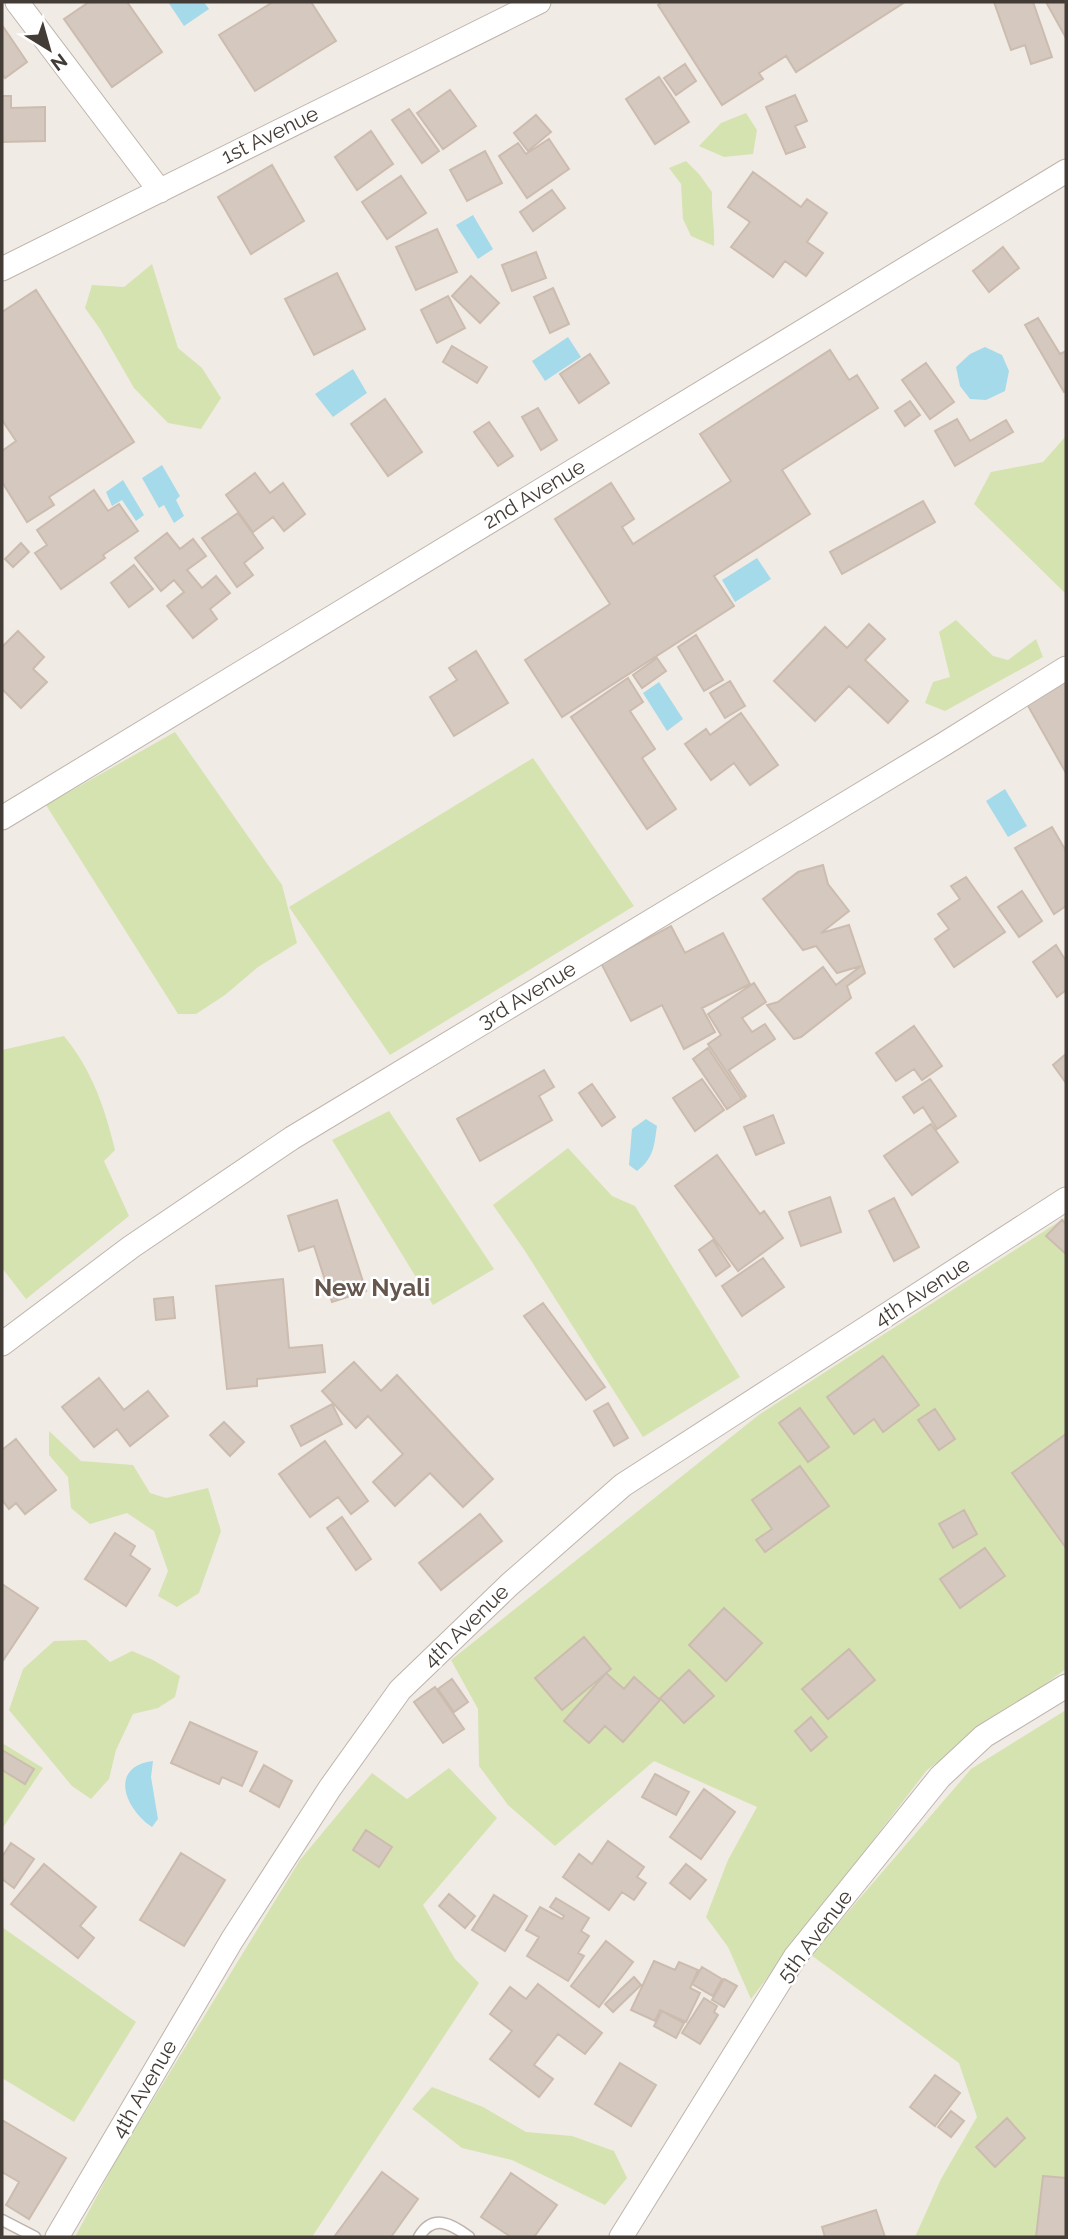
<svg xmlns="http://www.w3.org/2000/svg" width="1068" height="2239" font-family="Raleway,sans-serif">
<rect width="100%" height="100%" fill="#f1ebe5"/>
<!-- green -->
<path fill="#d5e3b0" d="M746,113L757,130L753,154L724,157L699,146L721,123Z
M686,161L699,174L712,192C711,210 715,228 714,246L691,236L683,219L681,184L669,168Z
M152,264L178,348L202,368L221,398L201,429L168,423L134,388L100,329L85,308L92,285L124,287Z
M1066,436V594L974,504L991,472L1043,462Z
M956,620L993,656L1008,660L1036,639L1043,657L945,711L925,703L933,682L950,677L939,632Z
M175,732L282,885L297,943L258,967L225,995L196,1014H178L46,805Z
M533,758L634,906L390,1055L289,907Z
M64,1036C92,1070 105,1108 115,1150L104,1161L129,1216L26,1299L2,1268V1050Z
M389,1111L494,1269L433,1305L332,1140Z
M568,1148L612,1196L635,1206L740,1377L643,1437L525,1251L493,1205Z
M1066,1217V1669L927,1770L751,1999L728,1947L706,1917L728,1860L757,1807L654,1761L555,1846L508,1805L479,1766L478,1709L451,1660L760,1414Z
M49,1431L81,1461L133,1465L150,1493L166,1498L208,1488L221,1531L199,1593L177,1607L158,1596L168,1571L154,1531L127,1513L90,1524L71,1508L68,1477L49,1455Z
M86,1640L110,1662L132,1651L153,1660L180,1676L175,1697L158,1708L133,1714L116,1750L109,1779L91,1799L72,1786L9,1710L23,1669L54,1641Z
M1066,1710V2237H915L941,2179L977,2117L959,2063L811,1955L971,1769Z
M2,1743L43,1768L2,1829Z
M449,1768L497,1818L423,1905L455,1959L479,1983L312,2237H75L118,2157L300,1860L372,1773L407,1799Z
M2,1927L136,2022L74,2122L2,2078Z
M432,2087L483,2107L526,2132L572,2136L614,2151L627,2178L605,2205L512,2160L462,2148L412,2109Z"/>
<!-- water -->
<path fill="#a5daea" d="M168,2H204L209,9L184,26Z
M473,215L493,249L478,259L456,225Z
M568,337L581,357L545,381L532,361Z
M985,347L1002,355L1009,371L1005,391L986,400L970,399L960,386L956,367L970,354Z
M353,369L367,393L333,417L315,394Z
M162,465L180,496L176,500L184,516L174,523L164,505L159,508L142,478Z
M123,480L144,515L136,521L122,500L112,506L106,492Z
M757,558L771,579L735,602L722,580Z
M659,682L683,719L667,731L643,693Z
M1005,789L1027,826L1008,837L986,801Z
M646,1119L657,1126C654,1146 654,1158 637,1171L629,1165L632,1129Z
M153,1761L151,1777L158,1819L152,1827C125,1809 108,1767 153,1761Z"/>
<!-- building -->
<path fill="#d5c8be" stroke="#ccbcaf" stroke-width="2" d="M89,2H127L162,52L112,87L64,19Z
M273,2H311L336,41L255,91L219,35Z
M662,2H905L796,72L786,56L759,73L763,79L722,105L658,5Z
M994,2H1033L1052,57L1031,64L1025,45L1011,50Z
M1046,2H1066V38Z
M2,25L27,62L5,78L2,74Z
M685,64L696,81L676,95L664,78Z
M659,77L689,122L655,144L626,99Z
M450,90L476,126L443,149L417,113Z
M795,95L807,121L795,126L805,147L786,154L766,107Z
M2,96H11V108L45,107V141L2,142Z
M409,109L439,151L422,163L392,120Z
M536,115L551,132L528,151L514,133Z
M371,131L393,164L357,190L335,157Z
M549,139L569,169L527,198L499,156L518,143L526,154Z
M485,151L502,183L467,201L450,170Z
M272,165L304,221L251,254L218,197Z
M753,172L801,207L807,199L827,213L807,242L823,253L806,276L785,261L773,277L731,247L750,222L728,207Z
M401,176L426,213L387,239L362,202Z
M552,190L565,208L533,231L520,212Z
M437,229L457,272L416,290L396,247Z
M1003,247L1019,268L989,292L973,271Z
M536,252L546,278L512,291L502,265Z
M337,273L365,329L314,355L285,299Z
M471,276L499,303L480,323L452,296Z
M553,288L569,324L550,333L534,297Z
M36,290L134,442L49,497L54,505L27,522L2,482V451L16,441L2,420V312Z
M448,296L465,328L437,343L421,310Z
M1038,318L1060,354L1066,351V391L1064,392L1025,325Z
M452,346L487,367L477,383L443,362Z
M830,350L849,380L857,375L878,408L782,470L810,514L714,576L734,606L562,717L525,660L610,604L555,519L611,483L634,519L622,527L633,544L731,481L700,434Z
M590,354L609,383L579,403L560,374Z
M926,363L954,402L930,419L902,380Z
M385,399L422,452L388,476L351,424Z
M910,401L920,415L905,426L895,411Z
M538,408L557,440L541,450L522,417Z
M957,419L970,441L1006,420L1013,432L955,466L935,431Z
M489,422L513,456L498,466L474,432Z
M255,473L270,493L283,483L305,514L284,531L273,517L253,532L226,495Z
M94,490L108,511L119,504L138,531L103,555L105,558L61,589L35,553L47,545L37,530Z
M923,501L935,522L842,574L830,552Z
M238,513L263,548L244,563L253,575L237,587L202,538Z
M167,533L180,549L193,539L206,556L187,570L202,588L216,576L230,593L210,609L217,619L193,638L167,606L184,592L174,580L161,591L135,558Z
M21,543L29,552L13,567L5,559Z
M134,565L153,589L129,607L111,583Z
M869,624L885,639L865,660L908,701L888,723L849,686L815,721L774,681L825,627L847,648Z
M18,631L44,657L33,669L47,682L21,708L2,689V647Z
M696,635L723,680L704,691L678,647Z
M476,651L508,703L454,736L430,697L457,680L449,668Z
M657,658L666,671L642,688L633,675Z
M1066,673V773L1023,697Z
M628,678L643,702L630,711L655,749L642,758L676,809L647,829L571,717Z
M730,681L745,706L725,718L710,693Z
M741,713L778,765L750,785L734,763L711,780L685,744L706,729L710,735Z
M1052,827L1066,851V906L1054,914L1015,848Z
M823,865L828,884L849,911L821,933L849,925L865,973L847,986L851,998L801,1037L794,1039L767,1005L778,1002L823,967L836,985L861,966L837,973L816,946L803,950L763,899L798,872Z
M966,877L1005,932L954,967L935,939L949,929L938,914L960,899L951,886Z
M1022,891L1042,921L1019,937L998,907Z
M671,926L685,953L723,933L750,984L702,1008L715,1032L684,1049L662,1005L631,1021L601,963Z
M1056,945L1066,961V990L1057,997L1033,962Z
M754,983L766,1002L742,1018L752,1032L765,1024L775,1039L729,1070L746,1096L744,1098L708,1044L721,1035L708,1014Z
M914,1026L942,1066L922,1080L914,1069L896,1081L876,1053Z
M708,1048L742,1099L727,1109L693,1059Z
M1066,1054V1083L1053,1065Z
M544,1070L554,1087L539,1096L552,1120L480,1161L457,1119Z
M702,1079L724,1110L695,1131L673,1098Z
M930,1079L956,1116L937,1129L923,1107L914,1113L903,1097Z
M592,1084L615,1117L602,1126L579,1093Z
M773,1115L784,1143L756,1155L744,1127Z
M931,1124L958,1162L912,1195L884,1156Z
M717,1155L760,1214L764,1211L783,1238L738,1271L675,1186Z
M830,1197L841,1232L801,1246L789,1212Z
M894,1198L919,1247L894,1261L869,1211Z
M337,1200L366,1291L332,1302L314,1246L299,1251L288,1216Z
M1062,1220L1066,1224V1254L1046,1236Z
M713,1240L730,1266L716,1276L699,1250Z
M763,1258L784,1287L742,1316L722,1286Z
M283,1279L289,1348L322,1345L325,1372L257,1379V1386L227,1389L216,1286Z
M173,1297L175,1318L156,1320L154,1299Z
M543,1303L605,1387L586,1400L524,1316Z
M883,1356L919,1405L883,1432L874,1419L854,1434L827,1397Z
M354,1362L381,1391L397,1375L493,1479L463,1507L430,1473L395,1506L373,1482L403,1454L368,1416L356,1428L322,1391Z
M99,1378L124,1410L148,1391L168,1416L130,1446L117,1429L94,1447L62,1407Z
M608,1403L628,1438L614,1446L594,1411Z
M332,1404L342,1424L301,1446L291,1426Z
M800,1408L829,1447L808,1462L779,1423Z
M935,1409L955,1439L939,1450L918,1420Z
M224,1422L244,1442L230,1456L210,1435Z
M1066,1434V1548L1012,1473Z
M16,1439L56,1490L25,1514L16,1503L9,1509L2,1500V1450Z
M325,1441L368,1501L351,1514L338,1497L310,1517L279,1474Z
M800,1466L829,1506L765,1552L756,1540L772,1529L752,1500Z
M964,1510L977,1534L953,1548L939,1524Z
M480,1514L502,1541L441,1590L419,1563Z
M342,1517L371,1559L356,1570L327,1528Z
M115,1533L135,1546L130,1555L150,1569L126,1606L85,1579Z
M985,1548L1005,1576L960,1608L940,1579Z
M2,1584L38,1608L2,1662Z
M724,1608L762,1643L726,1681L689,1645Z
M584,1637L611,1669L562,1710L535,1678Z
M849,1649L875,1680L828,1719L802,1689Z
M689,1670L714,1696L684,1723L660,1698Z
M606,1673L624,1689L634,1677L660,1700L623,1742L605,1726L589,1743L564,1721Z
M452,1679L468,1702L454,1712L438,1689Z
M435,1687L464,1729L443,1743L414,1702Z
M811,1717L827,1737L811,1751L795,1731Z
M190,1722L257,1752L242,1786L222,1777L219,1784L171,1763Z
M2,1750L34,1769L25,1784L2,1770Z
M264,1765L292,1781L279,1807L250,1791Z
M655,1774L689,1792L676,1815L642,1797Z
M704,1789L735,1812L701,1859L670,1837Z
M366,1830L392,1847L379,1867L353,1850Z
M608,1841L644,1867L637,1877L646,1883L634,1900L622,1892L609,1910L563,1877L579,1854L592,1864Z
M11,1843L34,1859L14,1888L2,1879V1857Z
M181,1853L225,1880L184,1946L140,1920Z
M44,1864L96,1907L80,1926L94,1938L78,1958L11,1904Z
M686,1864L706,1880L690,1899L670,1883Z
M449,1894L475,1916L465,1928L439,1906Z
M494,1895L527,1916L505,1951L472,1930Z
M556,1898L589,1918L581,1931L589,1936L578,1953L584,1956L568,1981L527,1956L539,1937L526,1930L540,1907L562,1919L564,1916L550,1907Z
M606,1941L633,1962L599,2007L571,1986Z
M654,1961L675,1970L679,1962L698,1970L690,1988L700,1993L686,2022L660,2010L655,2021L631,2010Z
M702,1967L722,1979L713,1996L692,1984Z
M634,1977L641,1985L613,2012L605,2004Z
M724,1979L737,1986L724,2007L712,2000Z
M538,1984L602,2033L585,2054L558,2034L534,2065L553,2079L539,2097L490,2059L512,2031L490,2014L510,1987L526,1999Z
M704,1998L717,2006L714,2012L718,2015L700,2044L682,2033Z
M662,2011L684,2023L676,2038L654,2026Z
M620,2063L656,2085L631,2126L595,2104Z
M935,2075L960,2093L935,2126L910,2107Z
M951,2111L964,2121L951,2137L938,2127Z
M1007,2118L1025,2138L995,2167L976,2147Z
M2,2120L66,2158L29,2219L6,2205L19,2182L2,2172Z
M382,2172L418,2199L391,2237H334Z
M511,2173L557,2205L534,2237H511L481,2217Z
M1043,2176L1066,2178V2237H1036Z
M876,2210L885,2237H825L822,2227Z"/>
<g fill="none" stroke-linecap="round" stroke-linejoin="round">
<!-- lane casing -->
<g stroke="#bfb4ac" stroke-width="13">
<path id="lane" d="M2,2220L35,2237
M419,2237C433,2213 452,2224 469,2237"/>
</g>
<!-- street casing -->
<g stroke="#bfb4ac" stroke-width="25">
<path id="street" d="M17,2L160,191
M2,269L539,2
M2,818L1066,171
M2,1344L131,1247L292,1138L944,744L1066,668
M57,2237L232,1940L330,1788L400,1690L509,1585L623,1485L1066,1199
M621,2237L795,1957L940,1777L984,1736L1066,1686"/>
</g>
<!-- lane -->
<use href="#lane" stroke="#fff" stroke-width="10"/>
<!-- street -->
<use href="#street" stroke="#fff" stroke-width="23"/>
</g>
<g text-anchor="middle" stroke-width="5" stroke-linejoin="round" paint-order="stroke">
<!-- street labels -->
<g font-size="21" fill="#433b35" stroke="#fff">
<text transform="translate(270 135) rotate(-26)" y="7">1st Avenue</text>
<text transform="translate(534 494) rotate(-31)" y="7">2nd Avenue</text>
<text transform="translate(527 995) rotate(-31)" y="7">3rd Avenue</text>
<text transform="translate(922 1292) rotate(-33)" y="7">4th Avenue</text>
<text transform="translate(466 1626) rotate(-44)" y="7">4th Avenue</text>
<text transform="translate(815 1936) rotate(-53)" y="7">5th Avenue</text>
<text transform="translate(144 2089) rotate(-60)" y="7">4th Avenue</text>
</g>
<!-- quarter labels -->
<g font-size="24" font-weight="bold" fill="#65574d" stroke="#fff">
<text x="372" y="1296">New Nyali</text>
</g>
</g>
<!-- border -->
<rect width="1068" height="2239" fill="none" stroke="#433b35" stroke-width="7"/>
<!-- north arrow -->
<g transform="translate(49 49) rotate(143)" stroke="#ffffff" stroke-width="5" paint-order="stroke">
<path d="M0-5L12 26L0 18L-12 26Z" fill="#433b35"/>
<text y="-10" font-size="19" font-weight="bold" text-anchor="middle" fill="#433b35">N</text>
</g>
</svg>
